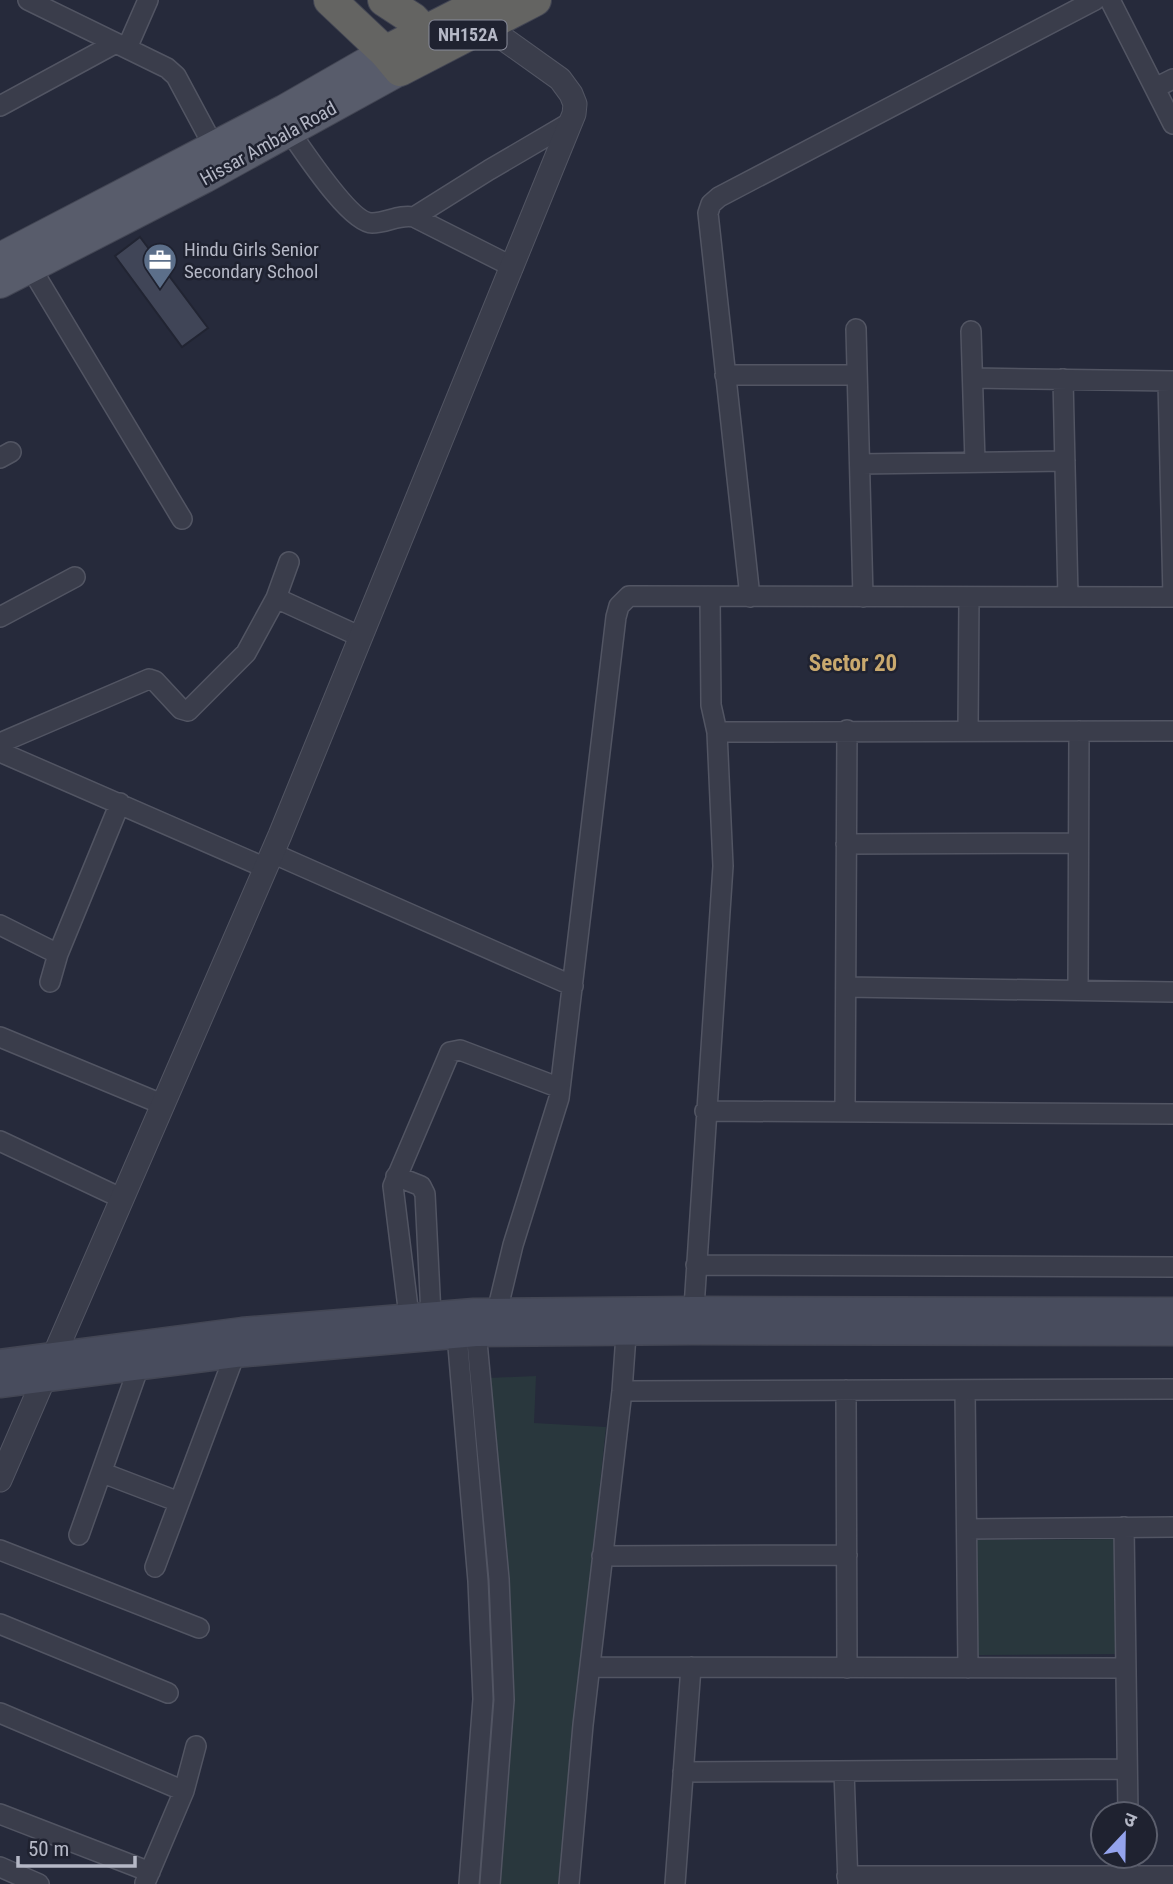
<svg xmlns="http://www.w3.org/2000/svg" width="1173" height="1884" font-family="'Roboto Condensed','Noto Sans Devanagari',sans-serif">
<rect width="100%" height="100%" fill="#262a3b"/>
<!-- green -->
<path fill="#29373d" d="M536,1376L534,1423L606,1427L558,1884H497L510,1692L488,1378Z
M1117,1539L1118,1654L978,1655L977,1540Z"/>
<!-- building -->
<path fill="#404557" stroke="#212432" stroke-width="2" d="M140,237L208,328L182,347L115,256Z"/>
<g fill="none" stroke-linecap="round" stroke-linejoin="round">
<!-- minor casing -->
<g stroke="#525563" stroke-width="22">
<path id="minor" d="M28,0L167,68L176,76L213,145
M1110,0L1173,124
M127,48L148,0
M1155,88L1173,79
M0,106L116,43
M290,132C303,150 350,223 372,223C387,223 399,214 414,217L513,267
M414,217L489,170L571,122
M25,258L182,519
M856,329L863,597
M971,331L975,462
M725,375H857
M973,378L1173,381
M1063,379L1068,597
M1168,381L1173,597
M0,458L11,452
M860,464L1065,461
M750,597L708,213L711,204L719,197L1095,0
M276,598L361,637
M0,617L75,577
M968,731L969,597
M717,732L1173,731
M0,743L149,679L155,681L181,709L188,711L246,653L276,598L289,562
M0,752L266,868
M846,844L1078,843
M272,853L573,986
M0,925L58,954
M50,982L58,954L120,803
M846,987L1173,992
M1078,990L1079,731
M0,1037L164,1105
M705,1111L1173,1114
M845,1112L847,730
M0,1141L123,1199
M396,1176L421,1186L425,1194L431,1315
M696,1265L1173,1267
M409,1316L393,1186L450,1052L460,1050L560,1088
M475,1320L499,1579L504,1700L490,1884
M456,1323L478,1581L483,1699L469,1884
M693,1323L723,866L717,732L711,705L710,597
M494,1324L513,1245L559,1098L616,617L619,606L629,596L1173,597
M846,1390L847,1668
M965,1390L968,1668
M622,1391L1173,1389
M103,1473L179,1502
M1124,1527L1128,1814
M967,1529L1173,1527
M79,1535L143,1355
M0,1550L199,1628
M602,1556L847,1555
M155,1567L235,1354
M0,1624L168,1693
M590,1667L1126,1668
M0,1713L184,1791
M844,1771L848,1884
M683,1772L1127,1769
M0,1814L150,1872
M1128,1856L1129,1876
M0,1867L39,1884
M847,1876H1173
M145,1883L184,1791L196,1746
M569,1884L583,1725L622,1391L627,1321
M675,1884L691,1667"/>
</g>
<!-- tertiary casing -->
<g stroke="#525563" stroke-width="25">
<path id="tertiary" d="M0,1480L280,835L574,114L575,104L571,94L560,79L473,17"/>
</g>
<!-- secondary casing -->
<g stroke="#434654" stroke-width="29">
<path id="secondary" d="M0,1363L242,1331L474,1312L694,1310L1173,1311
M0,1384L235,1354L476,1333L692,1331L1173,1332"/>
</g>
<!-- primary casing -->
<g stroke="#434654" stroke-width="32">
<path id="primary" d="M0,258L284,110L385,52
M0,283L204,178L400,70"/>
</g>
<!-- trunk casing -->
<g stroke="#424553" stroke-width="34">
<path id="trunk" d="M330,0L385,52L400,70L535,0
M384,0L413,19L436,43
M385,52L487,0"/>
</g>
<!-- minor -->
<use href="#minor" stroke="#3a3d4b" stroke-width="19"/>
<!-- tertiary -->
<use href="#tertiary" stroke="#3a3d4b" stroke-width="23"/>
<!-- secondary -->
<use href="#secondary" stroke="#484c5d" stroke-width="26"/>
<!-- primary -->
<use href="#primary" stroke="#585c6b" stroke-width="30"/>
<!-- trunk -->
<use href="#trunk" stroke="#646462" stroke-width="32"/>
</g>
<!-- icons -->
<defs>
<g id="office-pin" transform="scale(1.75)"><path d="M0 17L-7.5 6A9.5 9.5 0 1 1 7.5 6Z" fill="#5c6f8a" stroke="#1f2230"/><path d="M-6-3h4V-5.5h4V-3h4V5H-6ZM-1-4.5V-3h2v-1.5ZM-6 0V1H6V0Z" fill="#fff"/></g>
</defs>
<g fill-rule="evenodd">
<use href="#office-pin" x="160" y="260"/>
</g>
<g text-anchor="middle" stroke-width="5" stroke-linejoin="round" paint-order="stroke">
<!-- shield labels -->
<rect fill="#1f2230" stroke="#888b99" stroke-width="2" x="429.5" y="20.5" width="77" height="29" rx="5"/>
<g font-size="18" font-weight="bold" fill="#b5b8c6">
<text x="468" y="41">NH152A</text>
</g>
<!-- street labels -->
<g font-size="19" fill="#b5b8c6" stroke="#1f2230">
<text transform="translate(268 143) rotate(-29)" y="7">Hissar Ambala Road</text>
</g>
<!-- poi labels -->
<g font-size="19" fill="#b5b8c6" stroke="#1f2230" text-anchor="start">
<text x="184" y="256">Hindu Girls Senior<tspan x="184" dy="22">Secondary School</tspan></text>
</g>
<!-- quarter labels -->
<g font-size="23" font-weight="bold" fill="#c9a96e" stroke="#1f2230">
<text x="853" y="671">Sector 20</text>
</g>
</g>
<!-- north arrow -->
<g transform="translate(1124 1835) rotate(22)"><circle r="33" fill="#1f2230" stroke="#5b5e6c" stroke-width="2"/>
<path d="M0-5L12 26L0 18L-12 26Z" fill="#94a3ec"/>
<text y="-10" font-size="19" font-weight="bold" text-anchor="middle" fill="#b5b8c6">उ</text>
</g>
<!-- scale -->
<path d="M18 1856v10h117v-10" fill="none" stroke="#b5b8c6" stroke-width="3.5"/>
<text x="28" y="1856" font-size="21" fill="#b5b8c6" stroke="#1f2230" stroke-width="5" paint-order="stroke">50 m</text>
</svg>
